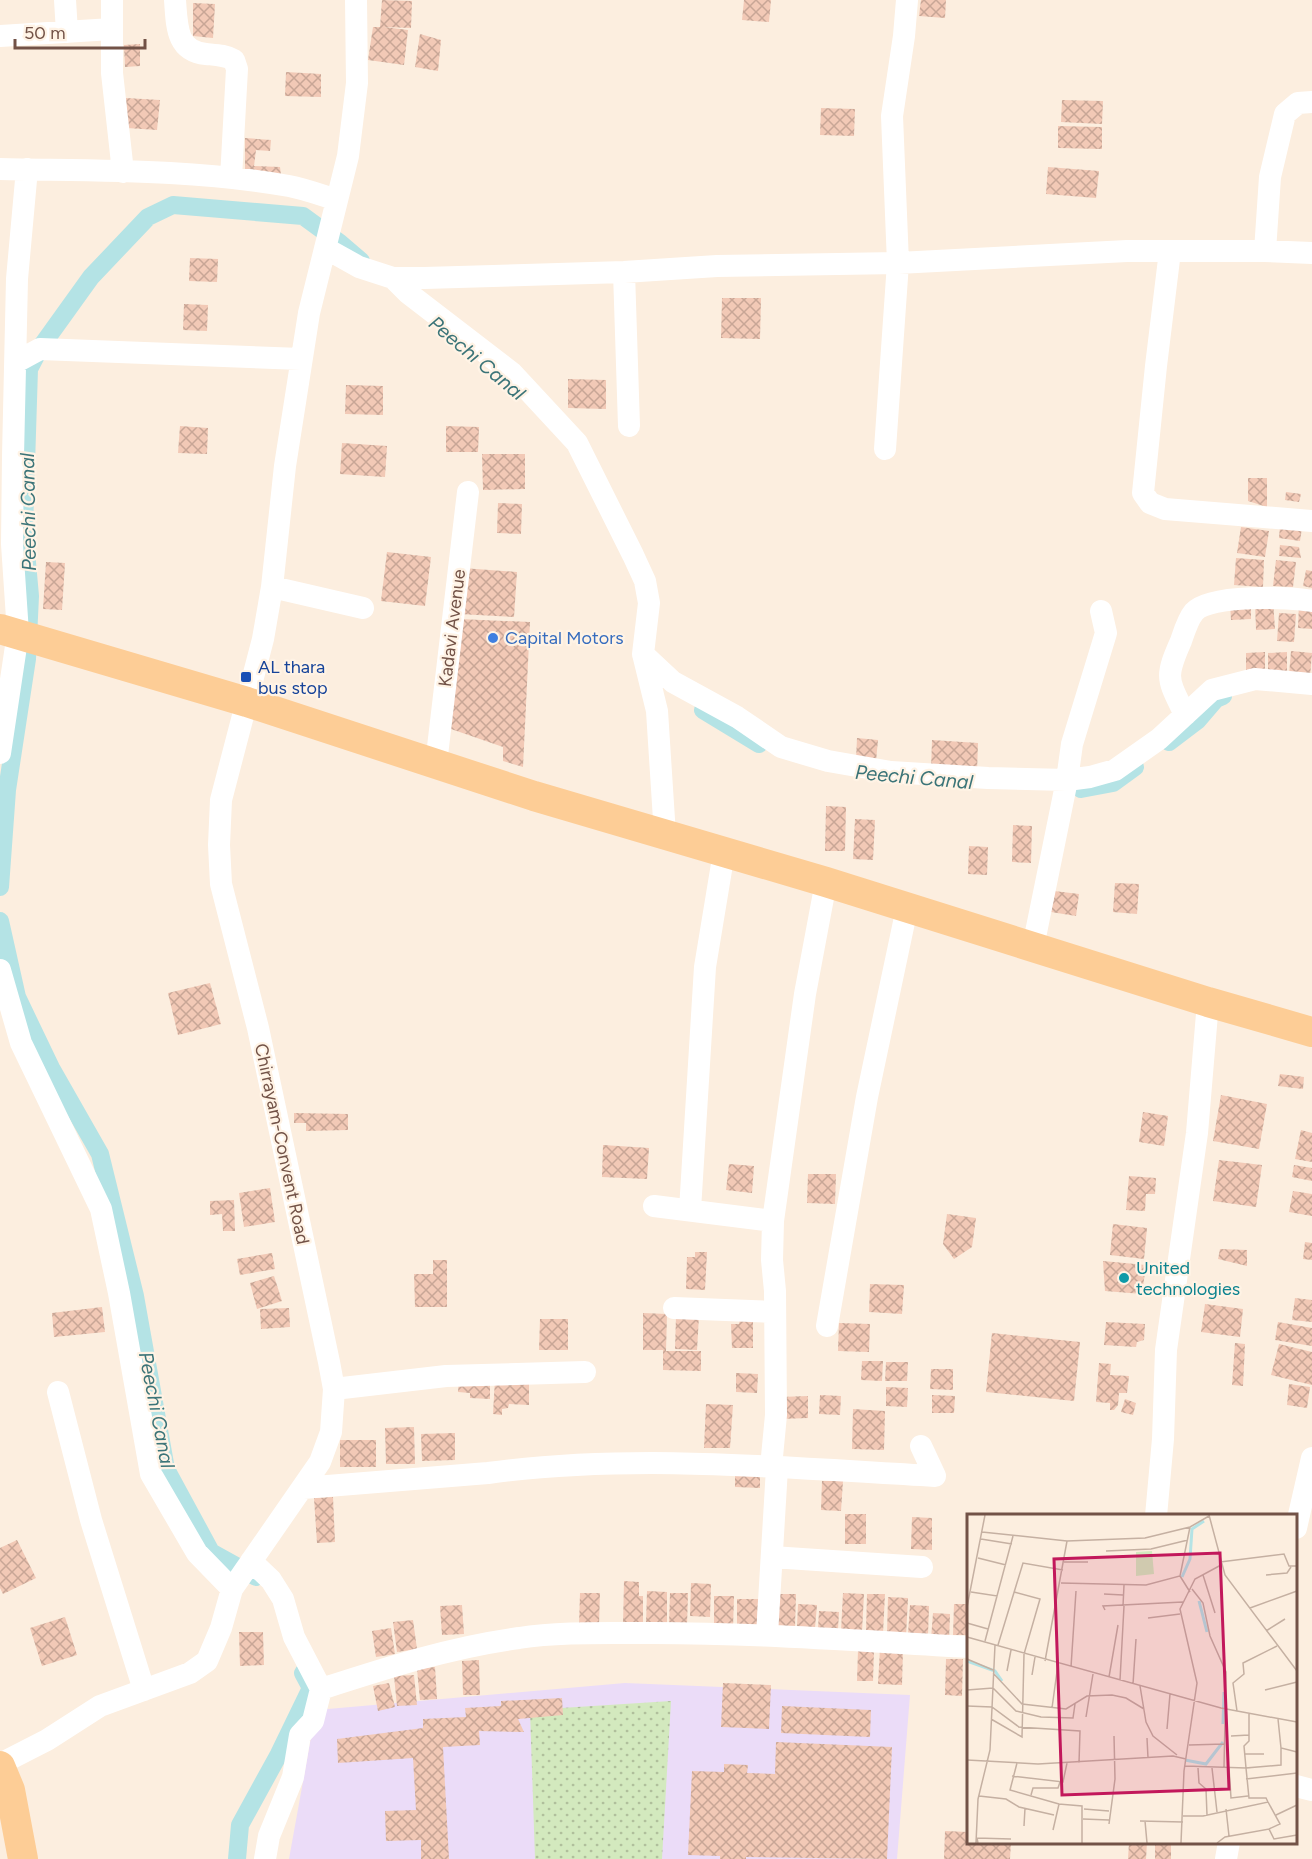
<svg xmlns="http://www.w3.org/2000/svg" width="1312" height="1859" font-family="Figtree,sans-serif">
<defs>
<pattern id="park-dots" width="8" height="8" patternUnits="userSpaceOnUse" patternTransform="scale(1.5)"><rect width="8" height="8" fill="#d3e9be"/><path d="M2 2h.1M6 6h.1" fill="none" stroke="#b0bf9c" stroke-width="1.8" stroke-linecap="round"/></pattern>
<pattern id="building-cross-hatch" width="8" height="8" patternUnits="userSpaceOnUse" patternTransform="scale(1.5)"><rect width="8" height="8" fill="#f2c9b6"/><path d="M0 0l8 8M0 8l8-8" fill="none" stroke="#c8a696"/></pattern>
</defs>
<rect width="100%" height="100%" fill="#fceedf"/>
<!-- education -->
<path fill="#ebdcf8" d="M625,1683L910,1695L897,1859H289L317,1704L328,1709Z"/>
<!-- park -->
<path fill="url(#park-dots)" d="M671,1701L662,1859H535L530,1710Z"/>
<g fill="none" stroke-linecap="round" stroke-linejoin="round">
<!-- canal -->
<path stroke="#b4e3e5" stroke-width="18" d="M703,710L759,744
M1169,742L1198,720L1216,699L1223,696
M1081,789L1113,783L1135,767
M0,887L7,790L27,659L30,596L24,529L29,369L40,348L91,277L148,217L173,205L303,216L340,243L361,261
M0,921L17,997L51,1068L100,1154L135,1296L166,1469L211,1552L256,1577
M237,1859L240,1825L279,1754L311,1688L303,1673"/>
</g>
<!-- building -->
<path fill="url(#building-cross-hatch)" d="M382,0L412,1L411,28L384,27L408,30L404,65L368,60L373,27H380Z
M744,0H771L769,22L742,20Z
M921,0H946L945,18L919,16Z
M193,3L215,4L213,38L193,36Z
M420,34L441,40L438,71L415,67Z
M140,44V66L125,67L124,45Z
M286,72L321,74V97L285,96Z
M126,98L160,100L157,130L127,128Z
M1062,100L1103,101L1102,124L1061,122Z
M821,108L855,109L854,136L820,135Z
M1058,126L1102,127V149L1058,148Z
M245,138L271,140L270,151L256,150L254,166L280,167L281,175L245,173Z
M1048,167L1099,171L1096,198L1046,194Z
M190,258L218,259L217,282L189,281Z
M722,298H761L760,339L721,338Z
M184,304L208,305L207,331L183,330Z
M568,379L606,380V409L568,408Z
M346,385L383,386V415L345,414Z
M180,426L208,428L207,454L178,453Z
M446,426L479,427L478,452H446Z
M342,443L387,446L385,477L340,474Z
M482,454H525V489L483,490Z
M1248,478H1267V507L1248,501Z
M1286,492L1301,494L1299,502L1285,500Z
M498,503L522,504L521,534L497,533Z
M1280,526L1302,528L1300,541L1279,538Z
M1241,527L1269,531L1265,557L1237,553Z
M1280,545L1299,547L1301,558L1279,556Z
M387,552L431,557L425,606L381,601Z
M1236,558L1264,560L1263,587L1234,585Z
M1276,560L1296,562L1293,587L1273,586Z
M46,562L65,563L62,610L43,609Z
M462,568L517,572L514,617L459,614Z
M1306,570L1312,571V588L1303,586Z
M1273,601L1275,629L1256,630L1255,602Z
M1251,603V619L1231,620L1230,604Z
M1299,603L1312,604V629L1298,628Z
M1279,613L1296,614L1294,642L1277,641Z
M459,619L530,622L523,767L503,761V747L451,729Z
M1291,651L1312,653L1310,677L1289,675Z
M1265,652V670H1246V653Z
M1287,652V672L1268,673V653Z
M857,738L878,740L876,761L856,760Z
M932,740L978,743L977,773L931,770Z
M826,806L846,807L845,851H825Z
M855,819L875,820L873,860L853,859Z
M1013,825L1032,826L1031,863L1012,862Z
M969,846L988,847L987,875L968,874Z
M1115,883L1139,884L1137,914L1113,912Z
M1054,891L1079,894L1076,916L1051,912Z
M210,983L221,1024L178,1035L168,993Z
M1280,1074L1304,1077L1303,1089L1278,1086Z
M1221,1095L1267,1104L1259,1149L1213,1141Z
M1143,1112L1168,1116L1164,1146L1139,1142Z
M294,1113L348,1114V1130L306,1131V1123H294Z
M1301,1130L1312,1133V1162L1295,1159Z
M603,1145L649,1148L647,1179L602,1177Z
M1219,1160L1262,1165L1256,1207L1213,1201Z
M729,1164L754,1166L752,1193L726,1190Z
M1294,1165L1312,1168V1181L1292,1177Z
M808,1174H836L835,1204L807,1203Z
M1129,1176L1156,1178L1155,1194H1146L1145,1211L1126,1210Z
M270,1188L275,1222L244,1227L239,1193Z
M1293,1191L1312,1194V1216L1289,1212Z
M234,1200L235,1231H223L222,1214L210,1215V1201Z
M947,1214L976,1218L972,1247L954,1259L943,1244Z
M1113,1224L1147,1228L1144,1259L1110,1255Z
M1305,1242L1312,1243V1260L1303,1259Z
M1220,1249L1247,1250V1266L1218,1259Z
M695,1252H707L705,1290L686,1289L687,1257H695Z
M272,1253L275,1269L240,1275L237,1259Z
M433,1260H447V1307H415L414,1274H433Z
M1103,1261L1146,1265L1142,1294L1105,1291Z
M274,1276L282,1301L257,1309L250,1283Z
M870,1284L904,1285L902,1314L869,1312Z
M1295,1298L1312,1300V1322L1292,1320Z
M1205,1304L1243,1309L1240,1337L1201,1332Z
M102,1307L105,1332L54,1337L52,1313Z
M289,1308L290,1327L261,1329L260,1309Z
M643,1313L667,1314L666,1351H701V1371L663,1370V1350H643Z
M741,1315H753V1348H732L731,1324H739Z
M676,1316H699L697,1350L675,1349Z
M540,1319H568V1350H539Z
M1106,1322L1145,1324L1144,1340L1137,1342L1136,1347L1104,1345Z
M1278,1322L1312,1328V1346L1275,1340Z
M839,1323L870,1324L869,1352L838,1351Z
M992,1333L1080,1342L1074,1401L986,1392Z
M1235,1343L1245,1344L1243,1386L1232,1385Z
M1279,1344L1312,1352V1385L1271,1375Z
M862,1361H883L882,1381L861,1380Z
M886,1362H908L907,1381H885Z
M1099,1363L1111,1364L1110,1375L1129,1376L1127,1393H1119L1118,1405L1114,1410H1110V1403L1096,1402Z
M931,1369H953V1390L930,1389Z
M736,1373L758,1374L757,1393L736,1392Z
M459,1378H490V1399L470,1398V1393L458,1392Z
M529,1378V1405L509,1404L508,1408L502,1409V1415L493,1414L495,1379Z
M1289,1384L1310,1387L1307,1408L1287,1405Z
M886,1387L908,1388L907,1407L886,1406Z
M820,1395L841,1396L840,1415L819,1414Z
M932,1395L955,1396L954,1413H932Z
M808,1396V1418L780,1419V1397Z
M1125,1399L1136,1403L1133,1415L1121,1412Z
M706,1404L733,1405L730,1448H704Z
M853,1409L885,1411L884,1450L852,1449Z
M414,1427L415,1464H386L385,1428Z
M455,1433V1460L422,1461L421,1434Z
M340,1440H376V1467H340Z
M735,1470H760V1488L735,1487Z
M822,1481H843L841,1511L821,1510Z
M333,1497L335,1542L317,1543L314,1498Z
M845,1514H866V1544H845Z
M912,1517L932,1518V1550L911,1549Z
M17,1540L36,1578L3,1594L0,1588V1548Z
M624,1581L639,1582V1596H643V1625H623Z
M691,1583L711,1584L710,1617L690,1616Z
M647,1591L667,1592V1626L646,1625Z
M580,1593H600L599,1626H579Z
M670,1593H688L687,1626L669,1625Z
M843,1593L864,1594L862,1632L841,1631Z
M776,1594H796L795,1627L775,1626Z
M867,1594H885L883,1633L866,1632Z
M714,1596H734L733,1628H714Z
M888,1597L908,1598L906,1636L887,1635Z
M737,1599H758L757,1627L737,1626Z
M798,1604L817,1605L815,1628L797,1627Z
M954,1604H968V1635H953Z
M462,1605L464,1634L442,1635L440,1606Z
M910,1605L929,1606L928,1635L908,1634Z
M819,1611L839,1612L838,1629L818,1628Z
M933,1613L950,1614L949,1641L931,1639Z
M65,1617L77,1655L42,1666L30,1628Z
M413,1620L417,1649L397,1652L393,1622Z
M391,1628L395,1654L376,1657L372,1631Z
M239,1632H263L264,1665L240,1666Z
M880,1649L903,1650L902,1685L878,1684Z
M858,1650H874L873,1681H857Z
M946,1659H963L962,1696L945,1695Z
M479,1660L480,1695H463L462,1661Z
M435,1667L437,1699L420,1700L417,1669Z
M414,1675L417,1705L397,1706L394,1676Z
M389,1683L395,1707L378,1711L373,1686Z
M723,1683L771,1685L769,1729L721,1727Z
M562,1698L563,1715L518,1719L524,1732L479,1731L480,1745L443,1747L449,1859H421V1840L386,1841L385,1811L416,1810L413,1758L338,1763L337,1739L423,1728V1719L466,1717L465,1708L501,1706V1701Z
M782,1706L871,1710L870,1737L781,1733Z
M776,1742L892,1747L887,1859L746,1857V1859H720V1856L688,1855L692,1771L724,1772V1764L748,1765L747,1773L775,1774Z
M945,1831L968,1832V1842H1011L1010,1859H944Z
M1129,1842H1147L1146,1859H1128Z
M1155,1842H1171V1859H1155Z"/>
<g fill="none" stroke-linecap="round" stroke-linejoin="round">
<!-- minor -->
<path stroke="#fff" stroke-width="22" d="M65,0L67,32
M112,0V73L123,172
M175,0C177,26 176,51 206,54C217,55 225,55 234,60L237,69L231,178
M0,36L112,29
M0,169C96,171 194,169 289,186C305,189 321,195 337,200
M325,248L359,267L393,278H424L624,272L717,266L898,263L1127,251H1265L1312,253
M1170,251L1156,366L1143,493L1150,503L1165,509L1312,521
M1265,251L1270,177L1285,114L1298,103L1312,102
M624,272L629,426
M393,278L408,293L512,373L577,443L633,555L645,581L649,603L643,654L657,711L665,835
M16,362L40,349L301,359
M885,449L898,263L892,116L904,36L907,0
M272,587L363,608
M643,654L673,682L737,717L781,747L828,761L891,772L988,778L1067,780L1090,777L1115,770L1159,739L1212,690L1255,679L1312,684
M1185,715C1168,679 1164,679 1181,641C1184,632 1188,619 1194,612C1210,594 1289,597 1312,601
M0,753L18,633L12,544L13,456L17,279L27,169
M436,764L468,492
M1033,947L1067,780L1072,744L1106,633L1101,611
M0,970L21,1043L101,1209L119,1293L151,1474L197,1553L232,1589
M654,1206L773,1221
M690,1210L705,967L724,852
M674,1308L775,1312
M827,1326L867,1097L907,908
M334,1389L446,1376L585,1372
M58,1392L91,1520L144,1690
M771,1467L776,1415L775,1291L772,1260L773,1221L805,994L826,882
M303,1488L488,1473C636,1453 786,1468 935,1476L921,1446
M1156,1516L1163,1439L1166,1350L1197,1133L1208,1002
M1296,1528L1312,1458
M772,1557L922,1567
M251,1561L271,1580L283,1599L294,1637L321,1689
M767,1635L777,1468
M0,1764L47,1740L100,1706L190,1673L207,1661L221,1628L232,1589L320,1462L331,1432L334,1389L329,1362L258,1028L221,884L219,845L221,800L263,639L272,587L285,466L309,313L348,156L357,83L356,0
M1296,1786L1312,1790
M265,1859L269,1836L293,1777L300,1735L313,1721L321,1689C386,1668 451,1647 519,1638C557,1632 598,1633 637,1633C748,1632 858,1641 968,1647
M1226,1859L1229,1842"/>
<!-- major -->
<path stroke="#fdcd96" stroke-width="30" d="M0,629L247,702L534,796L826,882L1208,1002L1312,1032
M0,1766L10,1790L23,1859"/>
</g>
<!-- markers -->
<circle fill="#3f7fe0" stroke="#fff3e5" stroke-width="2" cx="493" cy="638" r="6"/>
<rect fill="#1a4fb4" stroke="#fff3e5" stroke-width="2" x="240" y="671" width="12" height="12" rx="3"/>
<circle fill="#0f9aa8" stroke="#fff3e5" stroke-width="2" cx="1124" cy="1278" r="6"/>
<g text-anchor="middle" stroke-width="4.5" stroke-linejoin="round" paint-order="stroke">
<!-- street labels -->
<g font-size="18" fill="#725247" stroke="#fff3e5">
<text transform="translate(452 628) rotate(-83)" y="6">Kadavi Avenue</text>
<text transform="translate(282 1144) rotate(78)" y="6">Chirrayam-Convent Road</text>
</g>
<!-- shop labels -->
<g font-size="18" fill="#366cbe" stroke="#fff3e5" text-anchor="start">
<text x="505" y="644">Capital Motors</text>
</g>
<!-- transit labels -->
<g font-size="18" fill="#164399" stroke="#fff3e5" text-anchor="start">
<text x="258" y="673">AL thara<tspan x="258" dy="21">bus stop</tspan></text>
</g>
<!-- culture labels -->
<g font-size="18" fill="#0d838f" stroke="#fff3e5" text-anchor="start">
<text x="1136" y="1274">United<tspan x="1136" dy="21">technologies</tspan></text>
</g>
<!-- water labels -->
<g font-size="20" font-style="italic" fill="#3b7478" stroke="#fff3e5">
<text transform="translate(477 358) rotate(40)" y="7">Peechi Canal</text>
<text transform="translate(28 512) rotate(-91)" y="7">Peechi Canal</text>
<text transform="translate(914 777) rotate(5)" y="7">Peechi Canal</text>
<text transform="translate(157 1410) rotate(79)" y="7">Peechi Canal</text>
</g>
</g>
<!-- overview -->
<g transform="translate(967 1514)">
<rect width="330" height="330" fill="#fceedf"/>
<path d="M185,37L187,60L169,62V38Z" fill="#d3e9be"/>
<path fill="none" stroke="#b4e3e5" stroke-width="3" d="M215,63L223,45L225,15L237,7M232,87L240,118M0,147L28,157L35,167M256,210L257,178M218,246L239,250L256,228"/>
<path fill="none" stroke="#c5b0a2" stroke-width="1.5" d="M242,1L258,61L330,157M15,18L100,27L178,24L223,13L242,2M14,25L45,30M139,37L184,35L221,26M11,44L39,51M97,48H121M253,48L317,40L322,52H330M236,61L248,99M299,61L320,59L324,53M213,62L223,78M94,69L179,71L213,62L223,13M225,75L236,89L243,122L259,158L257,254M4,78L30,82L46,22M137,80L156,81M156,92L157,71M0,93L18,1M283,94L330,77M138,96L136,92L216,88M181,104L213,100M0,109L21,115M299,117L318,105M0,123L254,194L330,208M18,127L30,82M31,131L56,49L96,56M0,145L26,156M78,147L100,27M104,153L109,77M40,157L44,136M26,159L55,190L99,195L120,182L145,181L159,184L177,195M65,161L68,143M142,163L151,111M153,166L157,92M166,170L169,125M173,172L179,208L186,222L210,241M0,176L26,174L49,197L74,203L106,204L108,190M298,176L330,168M0,192L25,193L52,213M85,194L91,150M270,197L266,169L277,160L276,149L310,132M119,203L126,160M24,205L55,223L57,140L73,85L47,78M311,205L314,234L330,238M51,213L113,217L112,249M200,215L203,180M264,222L282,221M180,224L181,244M222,231L258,230M277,240H297M0,246L71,250L206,242L219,245M50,249L43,276L92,290M218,252L279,254L277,232L282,227V200M231,254L232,269L239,275L240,301M245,254L250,298M262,254L264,284L281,282M45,262L96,268L100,249M279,265L330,259M64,281L66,274H91L93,268M12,282L39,285L52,293L87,301M301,288L299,284H282L279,254L314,251V234M117,295L142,297M259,295L262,322M309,301L330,291M216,302H236L301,288L313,310L302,315M116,305L142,306M173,307L216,308M178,307L180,329M142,310L148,265L147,222M57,312L58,294M86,316L92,290L115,292V329M9,329L11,285L23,236L28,131M11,329L10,324L44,325M214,329L217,257L230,169L213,95L228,65L254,51M250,329L258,323L302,315L307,325L330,321"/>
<path fill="#c2185b" fill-opacity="0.15" stroke="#c2185b" stroke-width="3" d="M253,39L262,275L95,281L87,45Z"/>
<rect width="330" height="330" fill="none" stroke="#725247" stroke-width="3"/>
</g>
<!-- scale -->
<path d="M15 39v9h130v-9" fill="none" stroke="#725247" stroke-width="3"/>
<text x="24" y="39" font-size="18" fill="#725247" stroke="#fff3e5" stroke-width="4.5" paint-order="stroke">50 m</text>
</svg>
